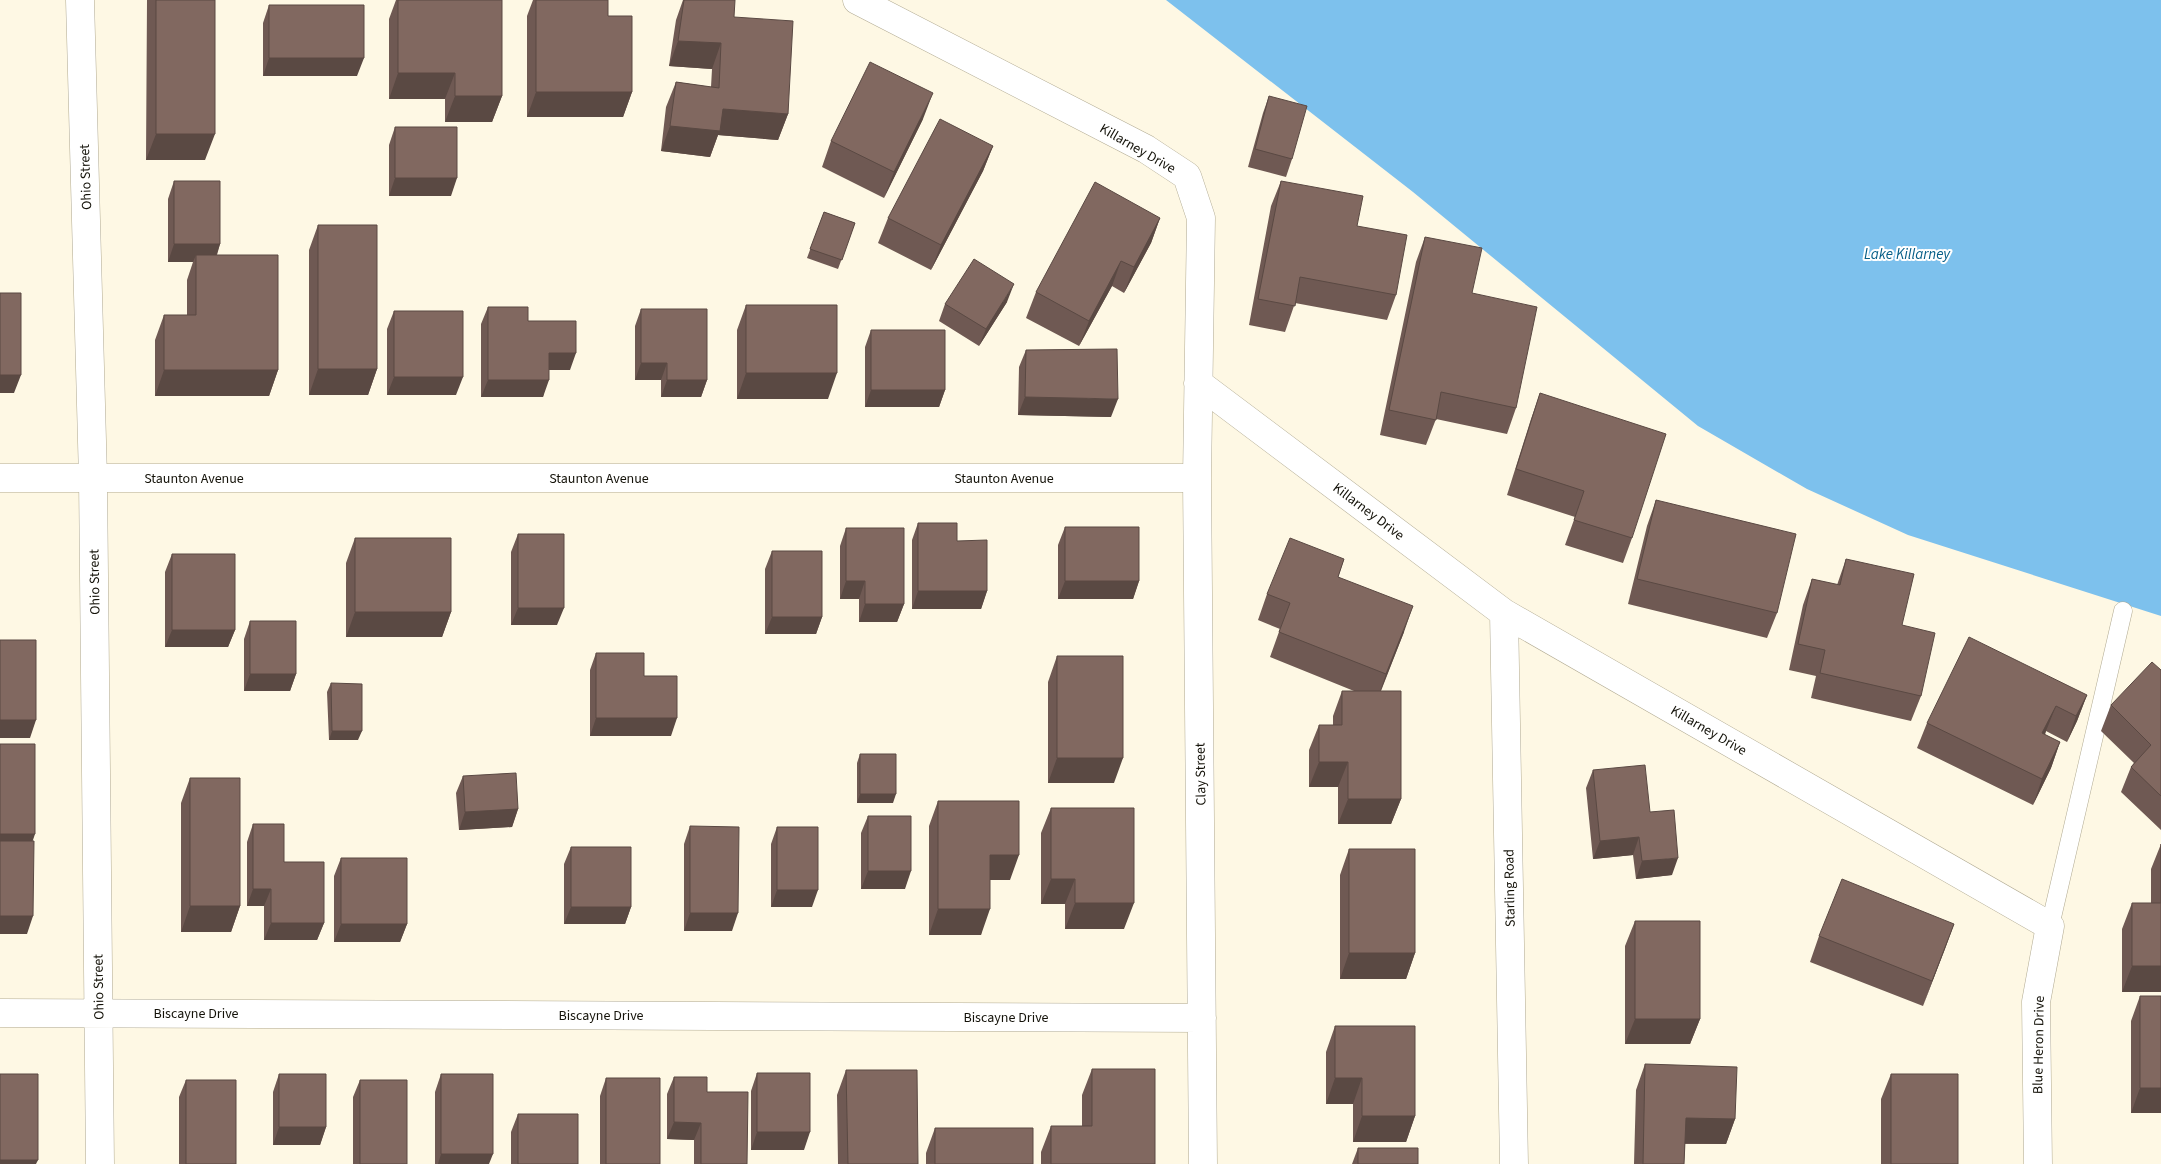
<svg xmlns="http://www.w3.org/2000/svg" width="2161" height="1164" font-family="'Source Sans 3',sans-serif">
<rect width="100%" height="100%" fill="#fef8e4"/>
<!-- water -->
<path fill="#7dc1ed" d="M1166,0H2161V616L1908,535L1807,489L1698,426L1413,192Z"/>
<g fill="none" stroke-linecap="round" stroke-linejoin="round">
<!-- lane casing -->
<g stroke="#b1aa92" stroke-width="19">
<path id="lane" d="M2050,926L2123,611"/>
</g>
<!-- street casing -->
<g stroke="#b1aa92" stroke-width="29">
<path id="street" d="M80,0L93,478L100,1164
M857,0L1146,149L1187,176L1201,218L1197,478L1203,1164
M1198,383L1504,613L2050,926L2036,1002L2038,1164
M0,478H1197
M1504,613L1514,1164
M0,1013L1202,1018"/>
</g>
<!-- lane -->
<use href="#lane" stroke="#fff" stroke-width="18"/>
<!-- street -->
<use href="#street" stroke="#fff" stroke-width="28"/>
</g>
<!-- wall -->
<path fill="#6f5953" d="M147,0H215L205,160H146Z
M396,0H502V96L492,122H445V99H389V19Z
M533,0H608V16L632,92L623,117H527V16Z
M683,0H732L734,17L788,114L778,140L718,135L710,157L661,151L666,107L676,82L711,87L712,69L669,66L676,20Z
M269,5L357,76H263V23Z
M1269,96L1292,159L1286,177L1248,167L1263,113Z
M923,119L884,198L822,167L831,141Z
M395,127L451,196H389V145Z
M993,146L983,171L931,270L878,243L888,218Z
M174,181L220,244L217,255L278,370L269,396H155V340L164,315H187V280L193,262H168V199Z
M1281,181L1357,226L1396,295L1387,320L1295,303L1285,332L1249,325L1271,206Z
M824,212L855,223L838,269L807,258Z
M1160,218L1151,243L1124,293L1112,286L1079,346L1026,318L1036,292Z
M318,225L377,369L368,395H309V250Z
M1425,237L1472,293L1516,408L1507,434L1436,419L1426,445L1380,435L1416,262Z
M1007,302L979,346L939,321L945,304Z
M746,305L828,399H737V330Z
M488,307L528,321L570,370H549L543,397H481V324Z
M641,309L707,380L701,397H661V380H635V326Z
M394,311L456,395H387V329Z
M871,330L945,390L939,407H865V347Z
M1026,350L1111,417L1018,415L1019,367Z
M1540,393L1632,538L1623,563L1565,545L1575,517L1507,495L1531,419Z
M1656,500L1777,613L1767,638L1628,604L1647,526Z
M918,523L957,541L987,591L981,609H912V540Z
M1065,527L1139,581L1133,599H1058V545Z
M846,528L904,604L897,622H859V599H840V546Z
M518,534L557,625H511V552Z
M355,538L451,612L442,637H346V563Z
M772,551L822,617L816,634H765V569Z
M172,554L235,630L228,647H165V572Z
M1344,559L1338,577L1404,632L1381,691L1401,799L1391,824H1338V787H1309V750L1319,725H1333V716L1342,691H1354L1270,657L1280,629L1258,620L1267,594Z
M1846,559L1902,625L1921,696L1911,721L1811,698L1816,676L1789,670L1803,605L1812,579L1837,585Z
M250,621L296,674L290,691H244V639Z
M596,653L644,676L671,736H590V670Z
M1057,656L1114,783H1048V682Z
M2161,670V830L2121,792L2131,767L2134,763L2101,731L2111,705Z
M331,683L358,740H329L327,692Z
M2087,695L2077,721L2067,742L2046,731L2045,735L2060,742L2051,768L2033,805L1917,748L1927,723Z
M860,754L893,803H857V763Z
M1593,770L1650,812L1672,875L1636,879L1633,855L1593,859L1586,788Z
M463,776L518,809L512,827L459,830L456,793Z
M190,778L240,906L231,932H181V803Z
M938,801L1010,880H990L981,935H929V826Z
M1051,808L1124,929H1065V904H1041V833Z
M868,816L905,889H861V833Z
M253,824L324,923L317,940H264V906H247V842Z
M690,826L732,931H684V844Z
M777,827L812,907H771V844Z
M2161,844V992H2122V929L2132,903H2151V869Z
M571,847L631,907L625,924H564V864Z
M1349,849L1415,953L1406,979H1340V875Z
M341,858L407,924L400,942H334V876Z
M1635,921L1700,1019L1690,1044H1625V946Z
M1954,924L1923,1006L1810,962L1819,936Z
M2140,996L2161,1113H2131V1021Z
M1335,1026L1415,1116L1406,1142H1353V1104H1326V1052Z
M1645,1064L1735,1119L1726,1144H1685L1684,1164H1634L1636,1090Z
M1092,1069L1155,1164H1041V1152L1051,1126H1082V1095Z
M846,1070L918,1164H838L837,1095Z
M757,1073L804,1150H751V1091Z
M279,1074L326,1127L320,1145H273V1092Z
M441,1074L489,1164H435V1092Z
M1891,1074L1958,1164H1881V1099Z
M674,1077L707,1092L747,1164H694V1140L667,1139V1094Z
M606,1078L660,1164H600V1096Z
M186,1080L236,1164H179V1097Z
M360,1080L407,1164H353V1097Z
M518,1114L578,1164H511V1132Z
M935,1128L1033,1164H926V1153Z
M1358,1148L1418,1164H1352Z"/>
<!-- shaded-wall -->
<path fill="#5a4943" d="M678,41L721,43L712,69L669,66Z
M269,58H364L357,76H263Z
M398,73H455L445,99H389Z
M536,92H632L623,117H527Z
M933,93L923,119L884,198L894,172Z
M455,96H502L492,122H445Z
M723,109L788,114L778,140L718,135L710,157L661,151L670,126Z
M156,134H215L205,160H146Z
M993,146L983,171L931,270L941,245Z
M395,178H457L451,196H389Z
M1160,218L1151,243L1124,293L1134,267Z
M174,244H220L214,262L196,255L193,262H168Z
M1121,261L1112,286L1079,346L1089,321Z
M1014,284L1007,302L979,346L986,329Z
M549,353H576L570,370H543Z
M641,363H667L661,380H635Z
M318,369H377L368,395H309Z
M164,370H278L269,396H155Z
M746,373H837L828,399H737Z
M0,375H21L14,393H0Z
M394,377H463L456,395H387Z
M488,380H549L543,397H481Z
M667,380H707L701,397H661Z
M871,390H945L939,407H865Z
M1025,397L1118,399L1111,417L1018,415Z
M846,581H865L859,599H840Z
M1065,581H1139L1133,599H1058Z
M918,591H987L981,609H912Z
M865,604H904L897,622H859Z
M1413,606L1404,632L1377,700L1386,674Z
M518,608H564L557,625H511Z
M355,612H451L442,637H346Z
M772,617H822L816,634H765Z
M172,630H235L228,647H165Z
M250,674H296L290,691H244Z
M2087,695L2077,721L2067,742L2076,716Z
M2056,706L2046,731L2033,759L2042,733Z
M596,718H677L671,736H590Z
M0,720H36L30,738H0Z
M332,731H362L358,740H329Z
M2060,742L2051,768L2033,805L2042,779Z
M1057,758H1123L1114,783H1048Z
M1319,762H1348L1338,787H1309Z
M860,794H896L893,803H857Z
M1348,799H1401L1391,824H1338Z
M518,809L512,827L459,830L465,812Z
M0,834H35L29,852H0Z
M1639,837L1633,855L1593,859L1600,841Z
M990,855H1019L1010,880H981Z
M1678,858L1672,875L1636,879L1642,861Z
M868,871H911L905,889H861Z
M1051,879H1075L1065,904H1041Z
M253,889H271L264,906H247Z
M777,890H818L812,907H771Z
M1075,903H1134L1124,929H1065Z
M190,906H240L231,932H181Z
M571,907H631L625,924H564Z
M938,909H990L981,935H929Z
M690,913H738L732,931H684Z
M0,916H33L27,934H0Z
M271,923H324L317,940H264Z
M341,924H407L400,942H334Z
M1954,924L1945,949L1923,1006L1932,981Z
M1349,953H1415L1406,979H1340Z
M2132,966H2161V992H2122Z
M1635,1019H1700L1690,1044H1625Z
M1335,1078H1362L1353,1104H1326Z
M2140,1088H2161V1113H2131Z
M1362,1116H1415L1406,1142H1353Z
M1686,1118L1735,1119L1726,1144L1676,1143Z
M674,1122L701,1123L694,1140L667,1139Z
M279,1127H326L320,1145H273Z
M757,1132H810L804,1150H751Z
M441,1154H493L489,1164H438Z
M0,1160H38L36,1164H0Z"/>
<!-- building -->
<path fill="#816860" stroke="#5a4943" d="M156,0H215V134H156Z
M398,0H502V96H455V73H398Z
M536,0H608V16H632V92H536Z
M684,0H735L734,17L793,21L788,114L723,109L720,131L670,126L676,82L719,88L721,43L678,41Z
M269,5H364V58H269Z
M870,62L933,93L894,172L831,141Z
M1269,96L1307,106L1292,159L1255,149Z
M940,119L993,146L941,245L888,218Z
M395,127H457V178H395Z
M174,181H220V244H174Z
M1281,181L1363,196L1357,226L1407,235L1396,295L1300,277L1295,306L1258,299Z
M1095,182L1160,218L1134,267L1121,261L1089,321L1036,292Z
M824,212L855,223L842,260L810,249Z
M318,225H377V369H318Z
M1425,237L1482,248L1472,293L1537,307L1516,408L1441,392L1436,420L1389,410Z
M196,255H278V370H164V315H196Z
M974,259L1014,284L986,329L945,304Z
M0,293H21V375H0Z
M746,305H837V373H746Z
M488,307H528V321H576V353H549V380H488Z
M641,309H707V380H667V363H641Z
M394,311H463V377H394Z
M871,330H945V390H871Z
M1117,349L1118,399L1025,397L1026,350Z
M1540,393L1666,434L1632,538L1574,520L1584,491L1516,469Z
M1656,500L1796,534L1777,613L1637,579Z
M918,523H957V541L987,540V591H918Z
M1065,527H1139V581H1065Z
M846,528H904V604H865V581H846Z
M518,534H564V608H518Z
M355,538H451V612H355Z
M1290,538L1344,559L1338,577L1413,606L1386,674L1279,632L1290,603L1267,594Z
M772,551H822V617H772Z
M172,554H235V630H172Z
M1846,559L1914,574L1902,625L1935,633L1921,696L1820,673L1825,650L1798,644L1812,579L1840,585Z
M250,621H296V674H250Z
M1969,637L2087,695L2076,716L2056,706L2042,733L2060,742L2042,779L1927,723Z
M0,640H36V720H0Z
M596,653H644V676H677V718H596Z
M1057,656H1123V758H1057Z
M2152,662L2161,670V796L2131,767L2151,745L2111,705Z
M331,683L362,684V731H332Z
M1342,691H1401V799H1348V762H1319V725H1342Z
M0,744H35V834H0Z
M860,754H896V794H860Z
M1645,765L1650,812L1674,810L1678,858L1642,861L1639,837L1600,841L1593,770Z
M516,773L518,809L465,812L463,776Z
M190,778H240V906H190Z
M938,801H1019V855H990V909H938Z
M1051,808H1134V903H1075V879H1051Z
M868,816H911V871H868Z
M253,824H284V862H324V923H271V889H253Z
M690,826L739,827L738,913H690Z
M777,827H818V890H777Z
M0,841H34L33,916H0Z
M2161,844V966H2132V903H2161Z
M571,847H631V907H571Z
M1349,849H1415V953H1349Z
M341,858H407V924H341Z
M1842,879L1954,924L1932,981L1819,936Z
M1635,921H1700V1019H1635Z
M2140,996H2161V1088H2140Z
M1335,1026H1415V1116H1362V1078H1335Z
M1645,1064L1737,1067L1735,1119L1686,1118L1684,1164H1643Z
M1092,1069H1155V1164H1051V1126H1092Z
M846,1070H917L918,1164H848Z
M757,1073H810V1132H757Z
M0,1074H38V1160H0Z
M279,1074H326V1127H279Z
M441,1074H493V1154H441Z
M1891,1074H1958V1164H1891Z
M674,1077H707V1092H748L747,1164H701V1123L674,1122Z
M606,1078H660V1164H606Z
M186,1080H236V1164H186Z
M360,1080H407V1164H360Z
M518,1114H578V1164H518Z
M935,1128H1033V1164H935Z
M1358,1148H1418V1164H1358Z"/>
<g text-anchor="middle" stroke-width="4" stroke-linejoin="round" paint-order="stroke">
<!-- street labels -->
<g font-size="14" fill="#141209" stroke="#fff">
<text transform="translate(1138 148) rotate(30)" y="5">Killarney Drive</text>
<text transform="translate(85 177) rotate(-92)" y="5">Ohio Street</text>
<text x="194" y="483">Staunton Avenue</text>
<text x="599" y="483">Staunton Avenue</text>
<text x="1004" y="483">Staunton Avenue</text>
<text transform="translate(1369 511) rotate(37)" y="5">Killarney Drive</text>
<text transform="translate(94 582) rotate(-91)" y="5">Ohio Street</text>
<text transform="translate(1709 730) rotate(30)" y="5">Killarney Drive</text>
<text transform="translate(1200 774) rotate(-91)" y="5">Clay Street</text>
<text transform="translate(1509 888) rotate(-91)" y="5">Starling Road</text>
<text transform="translate(98 987) rotate(-91)" y="5">Ohio Street</text>
<text x="196" y="1018">Biscayne Drive</text>
<text x="601" y="1020">Biscayne Drive</text>
<text x="1006" y="1022">Biscayne Drive</text>
<text transform="translate(2038 1045) rotate(-89)" y="5">Blue Heron Drive</text>
</g>
<!-- water labels -->
<g font-size="15" font-style="italic" fill="#065e87" stroke="#fff">
<text x="1907" y="259">Lake Killarney</text>
</g>
</g>
</svg>
